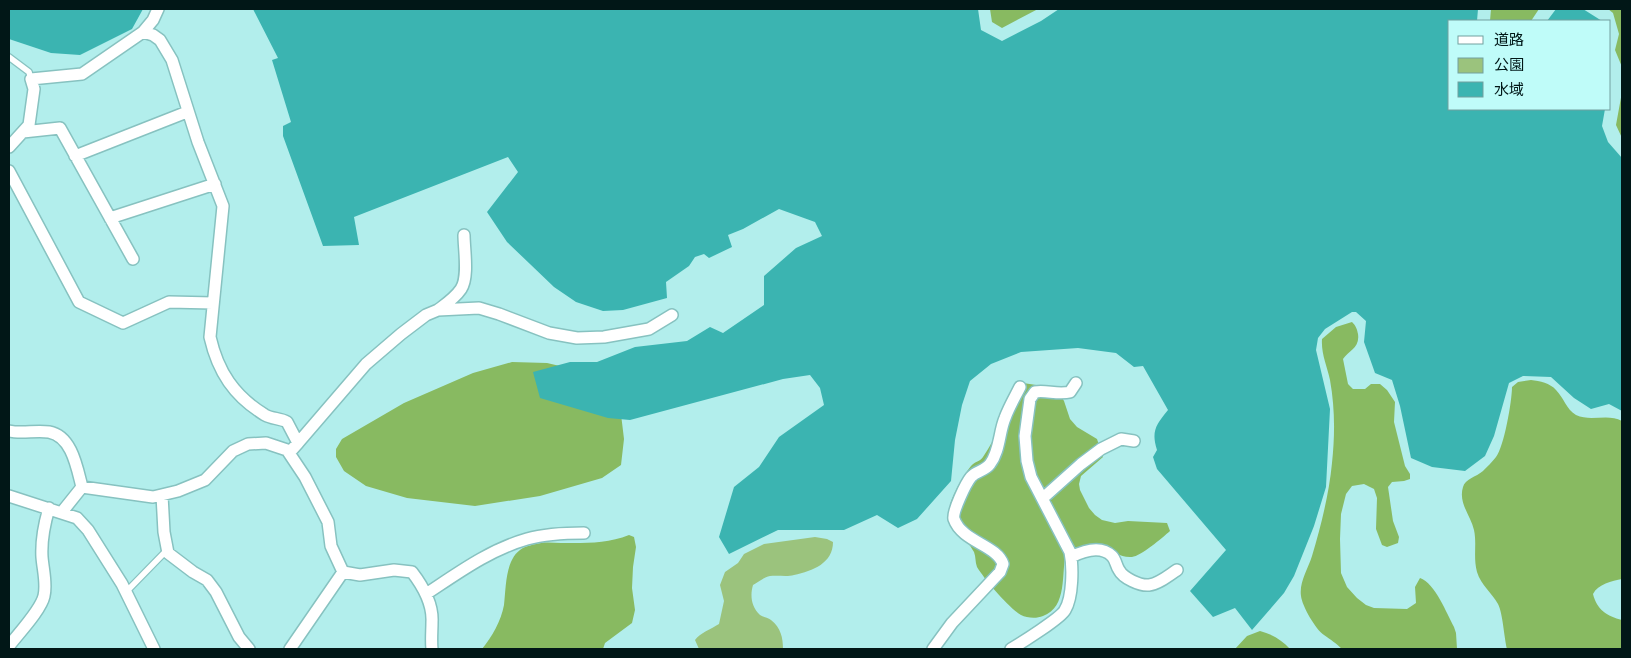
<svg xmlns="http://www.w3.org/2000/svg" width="1631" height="658" font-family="Barlow,'Noto Sans JP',sans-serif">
<rect width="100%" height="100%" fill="#b2eeec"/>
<!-- green -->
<path fill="#9bc37d" d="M815,537L827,539L833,542C833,563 813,571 794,575C787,577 778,575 770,576C764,577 758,582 753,585C750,595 751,607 760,615C763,617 768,618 771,620C781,628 783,638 783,649H699L695,640C700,633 711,629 719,624L724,601L720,585L725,572L738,563L744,554L764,544Z"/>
<!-- forest -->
<path fill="#88ba61" d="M990,9H1038L1002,28L992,22Z
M1491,9H1539L1531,21H1490Z
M1608,9H1622V67L1615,50L1619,34L1613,13Z
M1622,92V138L1616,125Z
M1352,322C1356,326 1357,329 1358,334C1360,348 1349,350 1343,359L1348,384L1353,389H1365L1371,384H1380L1387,390L1395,402L1394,422L1405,466L1410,474V479L1404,481L1392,482L1388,487L1393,521L1399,537L1398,543L1387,547L1382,545L1376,529L1377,498L1374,489L1364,484L1352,486L1346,494L1341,514L1340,539L1341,573L1347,587L1357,598L1366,605L1374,608L1407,609L1416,603L1415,587L1420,578C1435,583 1447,614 1454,627L1456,633L1457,649H1342C1336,643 1331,640 1324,635C1316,630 1302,606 1301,596C1299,582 1308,569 1312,556C1321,526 1329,494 1332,463C1335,435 1335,408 1330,380C1327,366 1321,354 1322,339L1336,327Z
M512,362L547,363L577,370L620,406L624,439L621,465L602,478L540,496L475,506L407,498L366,486L344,471L336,457V449L342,439L404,403L473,373Z
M1531,380C1540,381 1550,383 1556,390C1564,398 1566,409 1576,415C1591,422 1608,413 1622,421V579C1612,581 1598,584 1593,594C1597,610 1607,616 1622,620V649H1507C1504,637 1503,614 1498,604C1492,593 1481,585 1477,572C1473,557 1477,544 1474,530C1471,516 1458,503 1463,487C1465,479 1476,477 1483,471C1487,467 1492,462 1496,457C1504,447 1512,401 1512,387L1518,382Z
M1023,383L1056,388L1064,401L1070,419L1077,427L1097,439L1103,457L1081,476L1079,484L1080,490L1089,508L1095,515L1102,520L1115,523L1128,521L1167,523L1170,531C1162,538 1141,556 1132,557C1120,558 1113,550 1103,547C1089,542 1078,547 1066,552C1061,573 1068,607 1043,616C1036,619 1027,618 1021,615C1008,607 985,580 977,567C975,562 976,557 974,552C966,536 946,526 950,506C952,495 964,475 971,466C975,461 980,462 983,457C998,434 1010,408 1023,383Z
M629,535L634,537L636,547L633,567L632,588L635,610L632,623L605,643L603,649H482C492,637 501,621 504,605C506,589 505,561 520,550C525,546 535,544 541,543C548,542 554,543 561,543C584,543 607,544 629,535Z
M1260,631C1272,634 1282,640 1290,649H1235L1247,636Z"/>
<!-- water -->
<path fill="#3bb4b1" d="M9,9H143L132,29L80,55L51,53L9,39Z
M253,9H978L981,30L1002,41L1041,21L1059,9H1478L1477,21H1450V109H1605L1602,126L1608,142L1622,158V411L1609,404L1591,409L1574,398L1551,377L1523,376L1509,383L1494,436L1485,456L1465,471L1432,467L1411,458L1400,406L1392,380L1375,373L1364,342L1366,321L1356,312H1352L1325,329L1318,338L1316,350L1330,409L1326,487L1314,526L1294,576L1284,593L1252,630L1235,608L1213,617L1190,591L1226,550L1157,469L1153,457L1157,450C1151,431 1156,425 1168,410L1143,366L1134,367L1116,353L1078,348L1021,352L991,364L970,381L962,405L955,440L951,481L917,519L898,528L877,515L844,530H778L729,554L719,537L734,487L759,467L779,437L824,405L820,388L810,375L783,379L630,420L608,418L540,398L533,372L570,362H597L635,347L687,341L710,327L723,333L764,305V276L796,248L822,236L815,222L779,209L743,229L728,235L732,247L709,258L704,254L695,257L689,266L666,282L667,298L623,310L603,311L576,302L554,287L507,242L487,212L518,172L508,157L354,217L359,245L323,246L283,136V126L291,122L272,60L278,58Z
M1556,9H1583L1602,21H1547Z"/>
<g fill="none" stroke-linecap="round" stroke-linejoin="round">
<!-- lane casing -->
<g stroke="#87c2c0" stroke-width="8">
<path id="lane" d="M9,57L29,72L31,79
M126,592L167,550"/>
</g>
<!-- street casing -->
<g stroke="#87c2c0" stroke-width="14">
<path id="street" d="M143,32L153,20L158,9
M23,132L60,128L133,259
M9,147L29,125L34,89L31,79L82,74L143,32L153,35L160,40L172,60L198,142L223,206L210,337C218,372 234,396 265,415C272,419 280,418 287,422L298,443L289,453
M75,156L187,112
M9,171L79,302L123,323L169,302L213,303
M110,218L215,184
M438,310C446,304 455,298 461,289C469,277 464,249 464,235
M9,431C22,434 35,430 49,432C72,436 77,468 82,487
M298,443L366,364L401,334L426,315L438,310L479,308L499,314L549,333L577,338L604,337L649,329L672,315
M162,495L164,532L168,553L193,572L207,580L216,592L239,637L249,649
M9,496L77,518L88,530L122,584L154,649
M1043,498L1081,464L1101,449L1121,439L1134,441
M62,512L82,487L153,497L178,491L205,480L233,451L248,444L266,443L287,450L305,477L328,522L331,546L343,572
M1071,557C1083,551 1101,545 1112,556C1116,560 1116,566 1119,570C1123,578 1140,586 1149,585C1159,584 1169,575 1177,570
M343,572L360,575L394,570L412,572C422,585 433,604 432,622C432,631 431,640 432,649
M426,594C458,573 489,550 527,539C545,534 565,533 584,533
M9,646C18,634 41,610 44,596C47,584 43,570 42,557C41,540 44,525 49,508
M290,649L343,572
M933,649L952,623L1000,572L1003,564C997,545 962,542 954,519C952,512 966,483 971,477C976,471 985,471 990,464C1000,451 999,432 1005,418C1009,407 1015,397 1020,387
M1011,649C1021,643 1061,618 1065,610C1073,597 1073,566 1070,552L1031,477L1027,461L1025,436L1030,399L1035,392C1046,390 1058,395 1070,392L1076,383"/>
</g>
<!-- lane -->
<use href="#lane" stroke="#fff" stroke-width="5.5"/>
<!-- street -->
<use href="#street" stroke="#fff" stroke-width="11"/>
</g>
<!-- border -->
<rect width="1631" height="658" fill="none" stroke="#011717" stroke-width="20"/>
<!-- legend -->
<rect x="1448" y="20" width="162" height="90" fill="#bffcf9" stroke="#73a09f"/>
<rect x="1458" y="36" width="25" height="8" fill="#ffffff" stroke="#73a09f"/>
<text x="1494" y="45" font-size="15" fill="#011717">道路</text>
<rect x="1458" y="58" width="25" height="15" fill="#9bc37d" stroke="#73a09f"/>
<text x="1494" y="70" font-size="15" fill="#011717">公園</text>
<rect x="1458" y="82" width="25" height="15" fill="#3bb4b1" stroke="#73a09f"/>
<text x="1494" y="95" font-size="15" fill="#011717">水域</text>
</svg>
